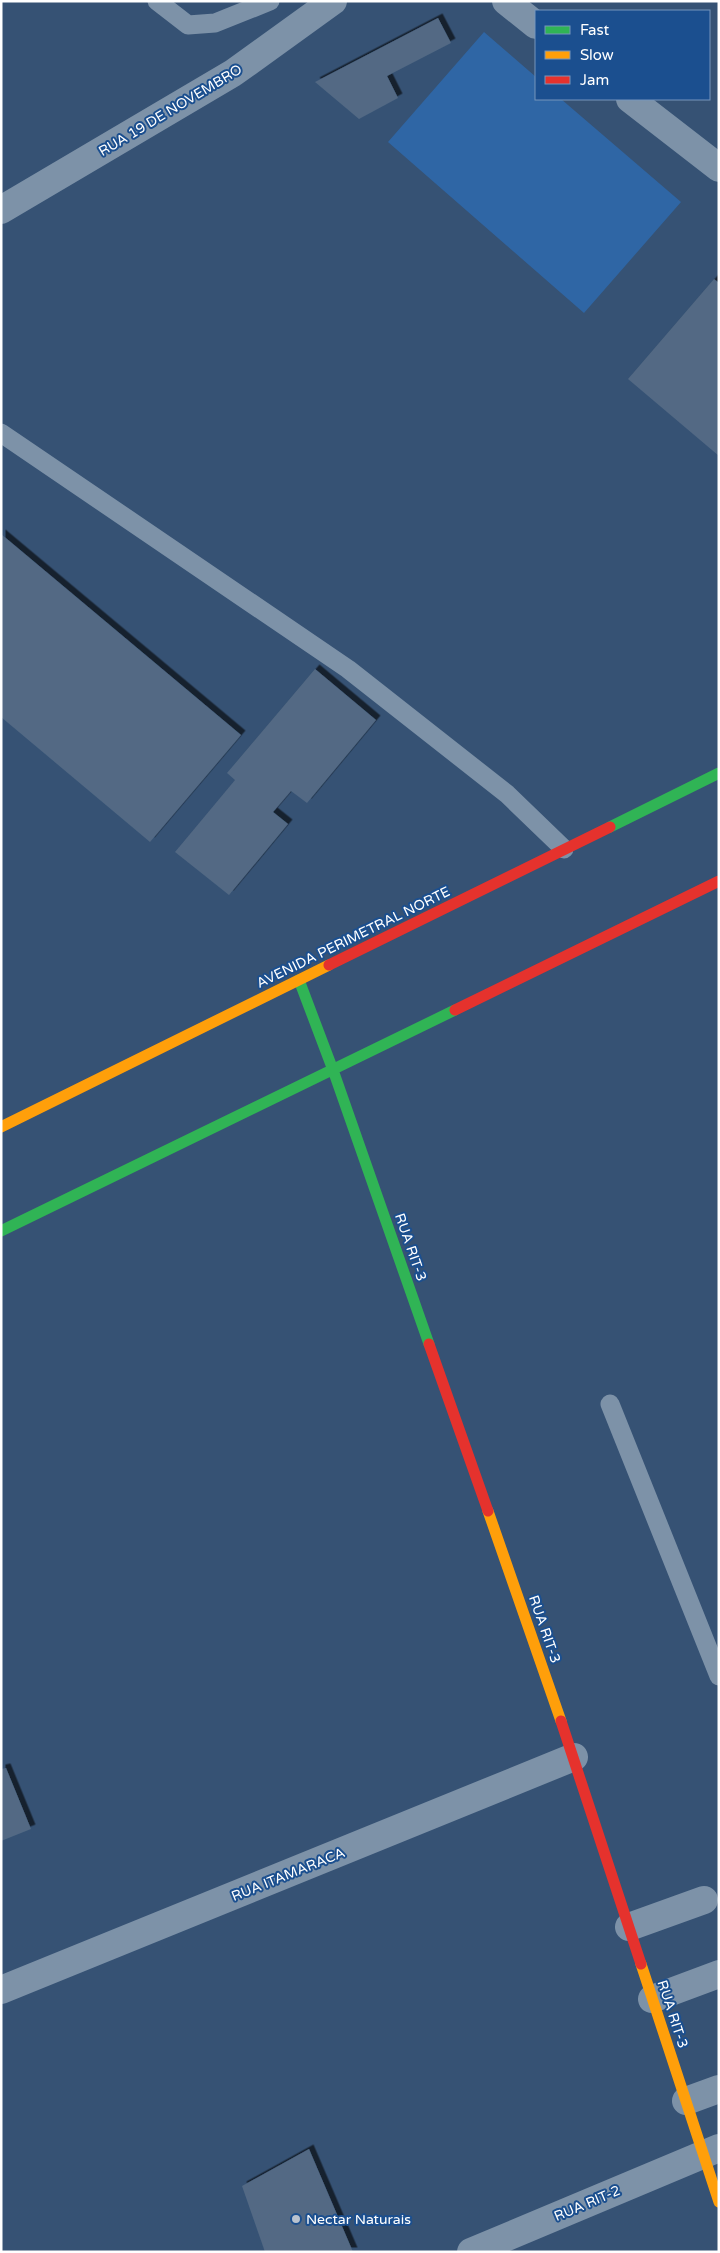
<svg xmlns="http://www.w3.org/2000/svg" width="720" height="2253" font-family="'Varela Round',sans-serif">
<defs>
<filter id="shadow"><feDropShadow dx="4.5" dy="-4.5" stdDeviation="0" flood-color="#0009"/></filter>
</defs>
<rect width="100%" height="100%" fill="#365274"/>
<!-- green -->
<path fill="#2f66a5" d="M484,32L536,77V99H561L681,202L584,313L388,142Z"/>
<!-- building -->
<path fill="#526984" filter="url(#shadow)" d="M438,18L451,43L387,76L398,98L359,119L315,82Z
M714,279L719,283V456L628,379Z
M1,534L241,735L150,842L1,717Z
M315,669L376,720L307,803L291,791L273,812L288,824L229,895L175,852L235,780L227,773Z
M6,1768L31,1829L1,1841V1769Z
M309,2149L353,2252H265L242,2186Z"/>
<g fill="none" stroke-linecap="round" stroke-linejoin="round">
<!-- lane -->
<path stroke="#7d92a8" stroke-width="19" d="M157,1L188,25L215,23L270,1
M1,433L348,669L507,794L564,849
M610,1404L719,1676"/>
<!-- street -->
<path stroke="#7d92a8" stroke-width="28" d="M506,1L536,25
M630,99L719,168
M1,210L233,73L333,1
M629,1927L704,1900
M1,1990L574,1757
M652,1999L719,1974
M686,2101L719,2089
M471,2252L719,2148"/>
<!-- fast -->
<path stroke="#30b455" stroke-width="11" d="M610,827L719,773
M299,980L333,1070L429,1344
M1,1231L455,1010"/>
<!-- slow -->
<path stroke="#ff9f0a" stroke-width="11" d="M1,1127L329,965
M488,1511L561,1721
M641,1964L719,2202"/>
<!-- jam -->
<path stroke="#e5322d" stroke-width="11" d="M329,965L610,827
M455,1010L719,881
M429,1344L488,1511
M561,1721L641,1964"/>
</g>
<!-- markers -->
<circle fill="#b9c2ce" stroke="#1b4f8f" stroke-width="2" cx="296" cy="2219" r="5"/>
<g text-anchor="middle" stroke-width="4" stroke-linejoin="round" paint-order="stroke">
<!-- street labels -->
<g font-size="14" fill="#fff" stroke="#1b4f8f">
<text transform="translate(170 110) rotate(-31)" y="5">RUA 19 DE NOVEMBRO</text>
<text transform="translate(353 937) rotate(-26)" y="5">AVENIDA PERIMETRAL NORTE</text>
<text transform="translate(411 1247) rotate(71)" y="5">RUA RIT-3</text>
<text transform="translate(545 1629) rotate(71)" y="5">RUA RIT-3</text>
<text transform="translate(288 1874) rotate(-22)" y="5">RUA ITAMARACA</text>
<text transform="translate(673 2014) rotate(72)" y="5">RUA RIT-3</text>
<text transform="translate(587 2203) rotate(-23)" y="5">RUA RIT-2</text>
</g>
<!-- poi labels -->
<g font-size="14" fill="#fff" stroke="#1b4f8f" text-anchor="start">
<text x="306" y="2224">Nectar Naturais</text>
</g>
</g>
<!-- border -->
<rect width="720" height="2253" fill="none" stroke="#ffffff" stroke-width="5"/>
<!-- legend -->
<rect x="535" y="10" width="175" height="90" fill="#1b4f8f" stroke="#7695bc"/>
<rect x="545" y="26" width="25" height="8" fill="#30b455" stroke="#7695bc"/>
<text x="580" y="35" font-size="15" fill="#ffffff">Fast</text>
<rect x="545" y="51" width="25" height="8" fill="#ff9f0a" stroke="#7695bc"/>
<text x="580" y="60" font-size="15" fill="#ffffff">Slow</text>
<rect x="545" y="76" width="25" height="8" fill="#e5322d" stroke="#7695bc"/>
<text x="580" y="85" font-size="15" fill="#ffffff">Jam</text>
</svg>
